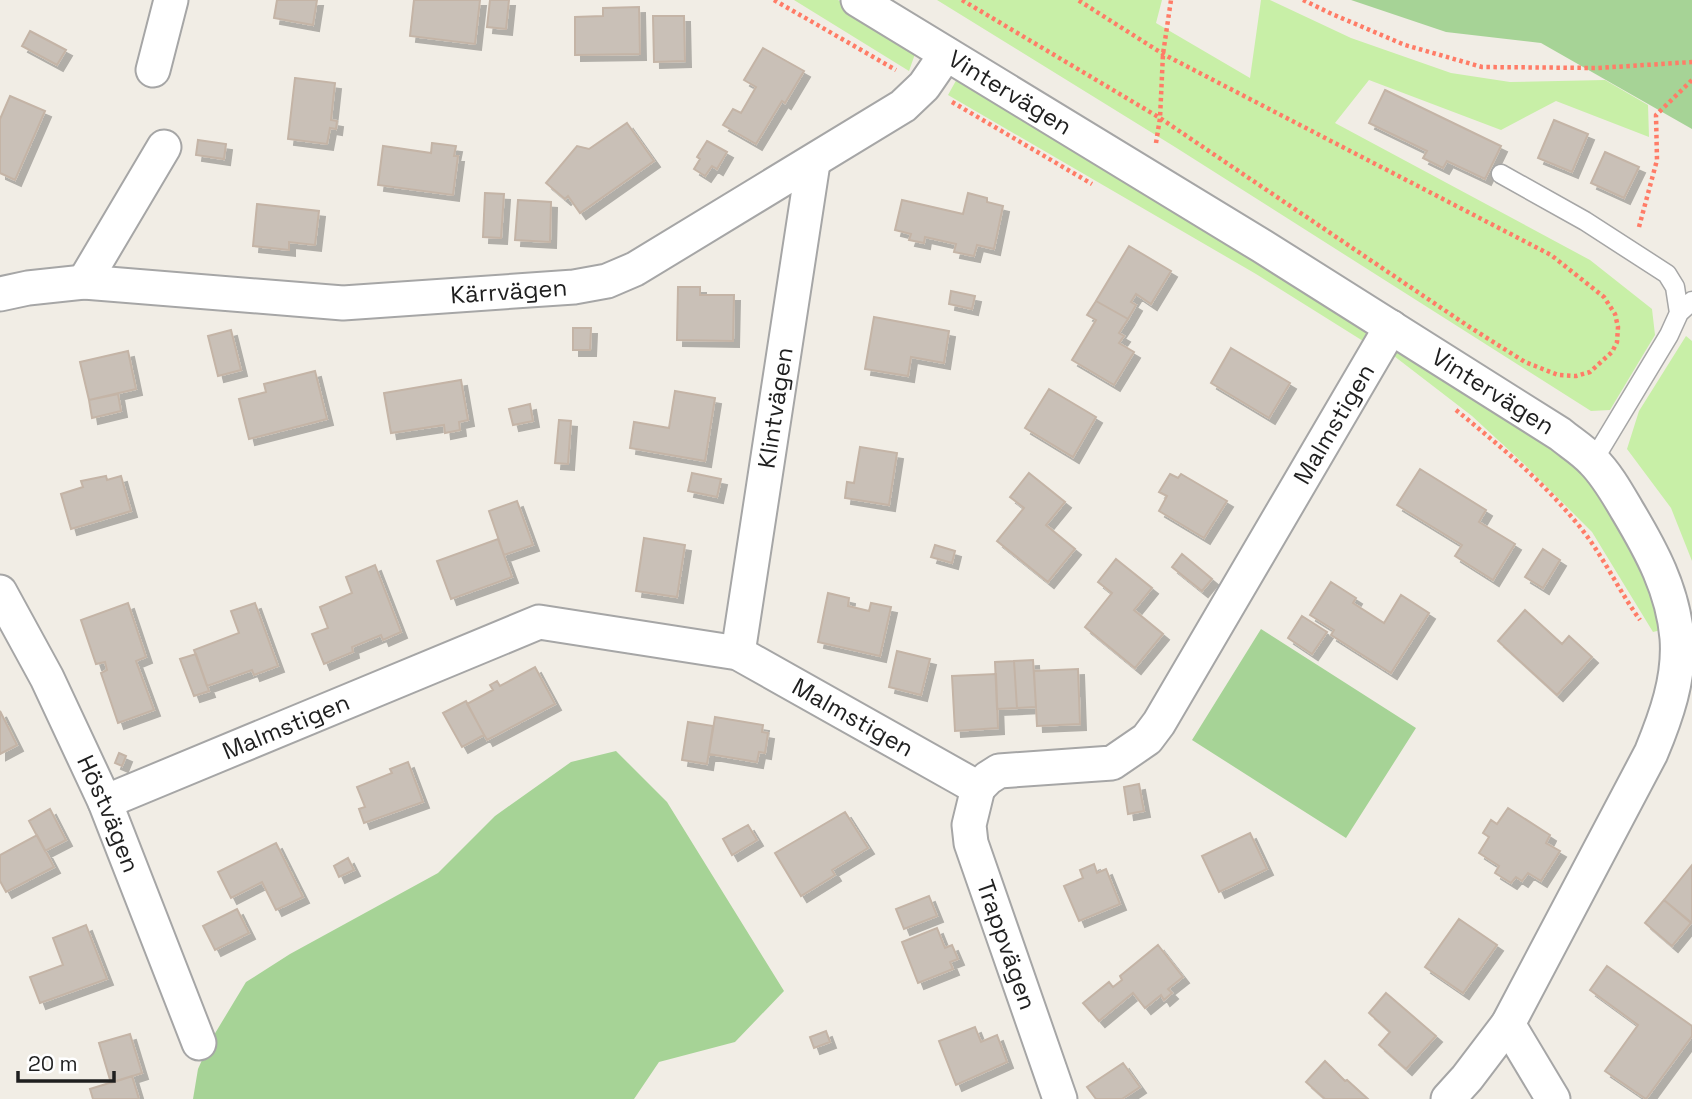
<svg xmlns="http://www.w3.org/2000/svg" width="1692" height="1099" font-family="'Space Grotesk',sans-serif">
<defs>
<filter id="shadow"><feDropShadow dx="6" dy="6" stdDeviation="0" flood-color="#0004"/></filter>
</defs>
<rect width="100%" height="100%" fill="#f1ede5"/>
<!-- grass -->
<path fill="#c8efa7" d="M794,0H838L902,38L915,54L909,71Z
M937,0H1162L1156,23L1250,78L1261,0H1270L1351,38L1451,73L1510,82L1605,80L1648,105L1649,137L1556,101L1501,130L1369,80L1335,123L1590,260L1652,309L1655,335L1610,410L1591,411L1175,147Z
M958,77L1377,330L1371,346L1256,274L948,95Z
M1686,336L1692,341V561L1671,508L1627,449L1639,411Z
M1400,341L1552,445L1589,478L1651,583L1661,630L1653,632L1592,532L1524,464L1472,416L1394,356Z"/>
<!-- forest -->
<path fill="#a6d396" d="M1351,0H1692V129L1541,43L1446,32Z
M1261,629L1416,728L1346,838L1192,740Z
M616,751L667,802L784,991L735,1042L659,1062L634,1099H193L198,1069L211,1040L246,982L290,954L438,873L495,816L571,762Z"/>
<!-- building -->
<path fill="#c9c0b7" stroke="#c4b4a6" stroke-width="2" filter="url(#shadow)" d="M277,0H317L313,25L274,18Z
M414,0H480L475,44L410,36Z
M490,0H509L506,29L487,27Z
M639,7L640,54L575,55V17L603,16V8Z
M653,16H684L685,61L654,62Z
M30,31L66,50L57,65L22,46Z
M763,48L804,71L785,103L782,101L756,144L723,125L733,109L741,113L756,87L744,80Z
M295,78L335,83L331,120L337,121L336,129L330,128L327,144L288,139Z
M1385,90L1501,146L1485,179L1447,161L1443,168L1423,158L1427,151L1369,123Z
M10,96L45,111L15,180L0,173V119Z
M1554,120L1588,134L1572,172L1538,158Z
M627,123L654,161L580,213L568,196L565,199L546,183L577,146L589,149Z
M198,140L226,144L224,159L196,155Z
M707,141L727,152L717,169L712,166L705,176L694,169L700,159L697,157Z
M432,143L456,146L454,156H458L453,195L378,185L383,146L431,153Z
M1605,152L1639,167L1624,198L1591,183Z
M485,193L504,194L501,238L483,237Z
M968,193L987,198V202L1003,206L994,249L977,245L974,256L954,252L956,244L925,237L924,243L909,240L911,234L895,230L902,200L963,214Z
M518,200L551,202L550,242L515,240Z
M257,204L319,211L315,245L289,242V250L253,246Z
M1129,246L1171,271L1151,304L1136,294L1131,302L1136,305L1128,319L1096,301Z
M678,287H700V295H734L733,341L677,340Z
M951,291L975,296L972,309L949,304Z
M1096,301L1128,319L1119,333L1124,336L1119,343L1134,352L1114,385L1072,360L1096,320L1087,315Z
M874,317L949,331L944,363L911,357L908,376L865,369Z
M573,328H591L590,350H573Z
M231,330L241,370L218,376L208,336Z
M1231,348L1290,383L1269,418L1211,383Z
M128,351L136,389L89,400L80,362Z
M315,371L327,419L249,439L239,399L266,392L264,384Z
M461,380L468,420L459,422L460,430L445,433L444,425L391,433L384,393Z
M1049,389L1096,417L1073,457L1025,428Z
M675,391L715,398L705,461L630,448L634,422L669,428Z
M118,394L121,411L92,418L89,400Z
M530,404L533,421L513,425L509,409Z
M559,420L571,421L568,464L555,463Z
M860,447L897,453L889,505L845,498L847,482L854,483Z
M1420,469L1486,510L1479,522L1515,544L1493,580L1455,556L1462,545L1397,505Z
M692,473L721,479L717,497L688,491Z
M1029,473L1065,502L1046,525L1075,549L1048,582L997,541L1024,508L1010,497Z
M1170,474L1178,478L1181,474L1227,501L1204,538L1159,511L1167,496L1159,492Z
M106,476L107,480L121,476L131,511L71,529L61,494L83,487L81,481Z
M517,501L533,545L504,555L489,511Z
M644,538L685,545L677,597L636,591Z
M498,539L512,577L451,599L437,561Z
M935,545L955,551L952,563L931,557Z
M1543,549L1560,560L1543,588L1525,577Z
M1182,554L1212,579L1202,591L1172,567Z
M1116,559L1152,588L1134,610L1163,634L1135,668L1085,627L1112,593L1098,582Z
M375,565L401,632L383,640L381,635L352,647L353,652L324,664L312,634L328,628L320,607L352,593L346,577Z
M1331,582L1356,598L1353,603L1384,623L1401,595L1429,613L1391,673L1331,635L1334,630L1310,615Z
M828,593L849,598L848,606L869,611L871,603L891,607L880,656L818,642Z
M128,603L146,657L136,661L154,710L118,723L101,673L107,670L105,662L96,664L81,620Z
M255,603L278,666L254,675L252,670L207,686L194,650L239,633L231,611Z
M1525,610L1562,644L1569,636L1592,657L1557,695L1498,641Z
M1302,616L1327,632L1312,654L1288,638Z
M897,651L930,659L921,695L889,687Z
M196,654L209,691L194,696L180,659Z
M1033,660L1036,707L1017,708L1014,661Z
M1014,661L1017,708L997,709L995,662Z
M535,667L555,704L487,740L467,704L493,690L490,685L497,681L500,686Z
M1078,669L1080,724L1037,726L1034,671Z
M996,674L998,728L955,731L952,676Z
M466,701L484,735L462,747L443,713Z
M0,711L17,745L0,754Z
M715,717L763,725L762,732L768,733L765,753L759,752L757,762L709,754Z
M688,722L713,726L707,764L682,760Z
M119,753L126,756L122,766L115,763Z
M408,762L423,802L364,823L359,809L365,807L357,787L392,773L390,769Z
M1139,784L1144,811L1128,814L1124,787Z
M1508,808L1550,835L1546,843L1560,851L1541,881L1528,873L1522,881L1516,877L1511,883L1495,873L1499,866L1479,853L1489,837L1483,833L1491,820L1497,824Z
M50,809L66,840L45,851L29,821Z
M845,812L868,848L832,870L835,875L801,896L775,853Z
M748,825L757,840L732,855L723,839Z
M1250,833L1267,869L1219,892L1202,856Z
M37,835L54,867L6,892L0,881V855Z
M276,843L303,897L276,910L262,882L231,898L218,872Z
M348,858L354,870L339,877L334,866Z
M1094,864L1097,873L1106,869L1120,904L1079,921L1064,886L1083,878L1080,870Z
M1692,865V923L1664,900Z
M929,896L937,916L904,929L896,909Z
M1664,900L1691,923L1672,946L1645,923Z
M237,909L249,933L215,950L203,926Z
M1459,919L1497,945L1463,993L1425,967Z
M86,925L107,979L40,1003L30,977L63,965L53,938Z
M937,928L945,948L952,945L958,959L950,962L953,969L918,983L902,942Z
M1158,945L1183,977L1168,989L1172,993L1164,1000L1161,995L1145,1008L1133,993L1099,1021L1083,1003L1109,982L1113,987L1122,980L1120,976Z
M1607,966L1692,1026V1036L1646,1099L1605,1071L1638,1025L1590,990Z
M1386,993L1436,1036L1406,1069L1379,1045L1390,1032L1369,1013Z
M975,1027L981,1042L997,1035L1007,1062L956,1085L939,1041Z
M826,1031L830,1042L814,1048L810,1037Z
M130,1034L142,1073L111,1083L99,1043Z
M1325,1061L1345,1081L1347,1080L1368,1099H1325L1306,1082Z
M1123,1063L1140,1087L1122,1099H1096L1087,1087Z
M132,1076L139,1099H93L90,1089Z"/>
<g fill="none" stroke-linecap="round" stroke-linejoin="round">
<!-- lane casing -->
<g stroke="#a6a6a6" stroke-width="21">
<path id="lane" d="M1501,174L1585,221L1667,274L1675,287L1679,313
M1593,461L1669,335L1679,313L1692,301"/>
</g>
<!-- street casing -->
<g stroke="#a6a6a6" stroke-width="37">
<g id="street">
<path id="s1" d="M858,0L1262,246L1560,434C1571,443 1584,451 1593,461C1607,475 1617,493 1627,510C1651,550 1673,590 1677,638C1680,678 1666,717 1651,753L1508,1024L1467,1078L1448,1099"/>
<path d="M153,70L171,0"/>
<path d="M84,282L164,147"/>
<path id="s2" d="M0,294L28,288L84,282L343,303L574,287L607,281L635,269L903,106L924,86L946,54"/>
<path id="s3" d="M0,592L47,678L105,802L199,1043"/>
<path id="s4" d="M738,653L813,163"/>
<path id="s5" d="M978,788L969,825L971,843L1060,1099"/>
<path id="s6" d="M105,802L539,622L738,653L978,788L988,778L999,771L1112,763L1147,739L1159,723L1391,327"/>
<path d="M1508,1024L1553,1099"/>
</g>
</g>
<!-- path -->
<path stroke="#ff7c67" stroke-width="4.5" stroke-dasharray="3.5 3.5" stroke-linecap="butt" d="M774,0L896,70
M962,0L1160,118L1468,326L1525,362L1558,375L1576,376L1590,372L1612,352L1617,342L1618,327L1615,314L1604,297L1551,255L1163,54L1078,0
M1303,0L1332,14L1405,45L1482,67L1598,68L1692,62
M952,102L1092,184
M1156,143L1160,118L1163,54L1171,0
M1639,227L1657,160L1656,115L1692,80
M1456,410C1498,444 1541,480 1575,521C1601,551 1617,588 1640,620"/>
<!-- lane -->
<use href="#lane" stroke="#fff" stroke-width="18"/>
<!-- street -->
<use href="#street" stroke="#fff" stroke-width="33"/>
</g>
<g text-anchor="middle" stroke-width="7" stroke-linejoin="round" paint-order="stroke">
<!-- street labels -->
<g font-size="24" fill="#1f1f1f" stroke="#fff">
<text dy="8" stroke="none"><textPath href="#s1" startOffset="178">Vintervägen</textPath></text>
<text dy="8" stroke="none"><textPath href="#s2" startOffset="511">Kärrvägen</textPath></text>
<text dy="8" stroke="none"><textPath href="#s1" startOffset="746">Vintervägen</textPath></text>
<text dy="8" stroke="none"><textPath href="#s4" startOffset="248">Klintvägen</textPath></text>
<text dy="8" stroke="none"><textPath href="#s6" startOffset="1496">Malmstigen</textPath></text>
<text dy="8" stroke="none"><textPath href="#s6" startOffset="803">Malmstigen</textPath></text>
<text dy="8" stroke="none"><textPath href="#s6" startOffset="196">Malmstigen</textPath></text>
<text dy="8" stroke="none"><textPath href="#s3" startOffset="247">Höstvägen</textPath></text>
<text dy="8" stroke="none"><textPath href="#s5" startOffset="164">Trappvägen</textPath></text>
</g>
</g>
<!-- scale -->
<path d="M18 1071v10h96v-10" fill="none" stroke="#1f1f1f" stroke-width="3.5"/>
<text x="28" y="1071" font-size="21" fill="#1f1f1f" stroke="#ffffff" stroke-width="5" paint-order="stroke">20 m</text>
</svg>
